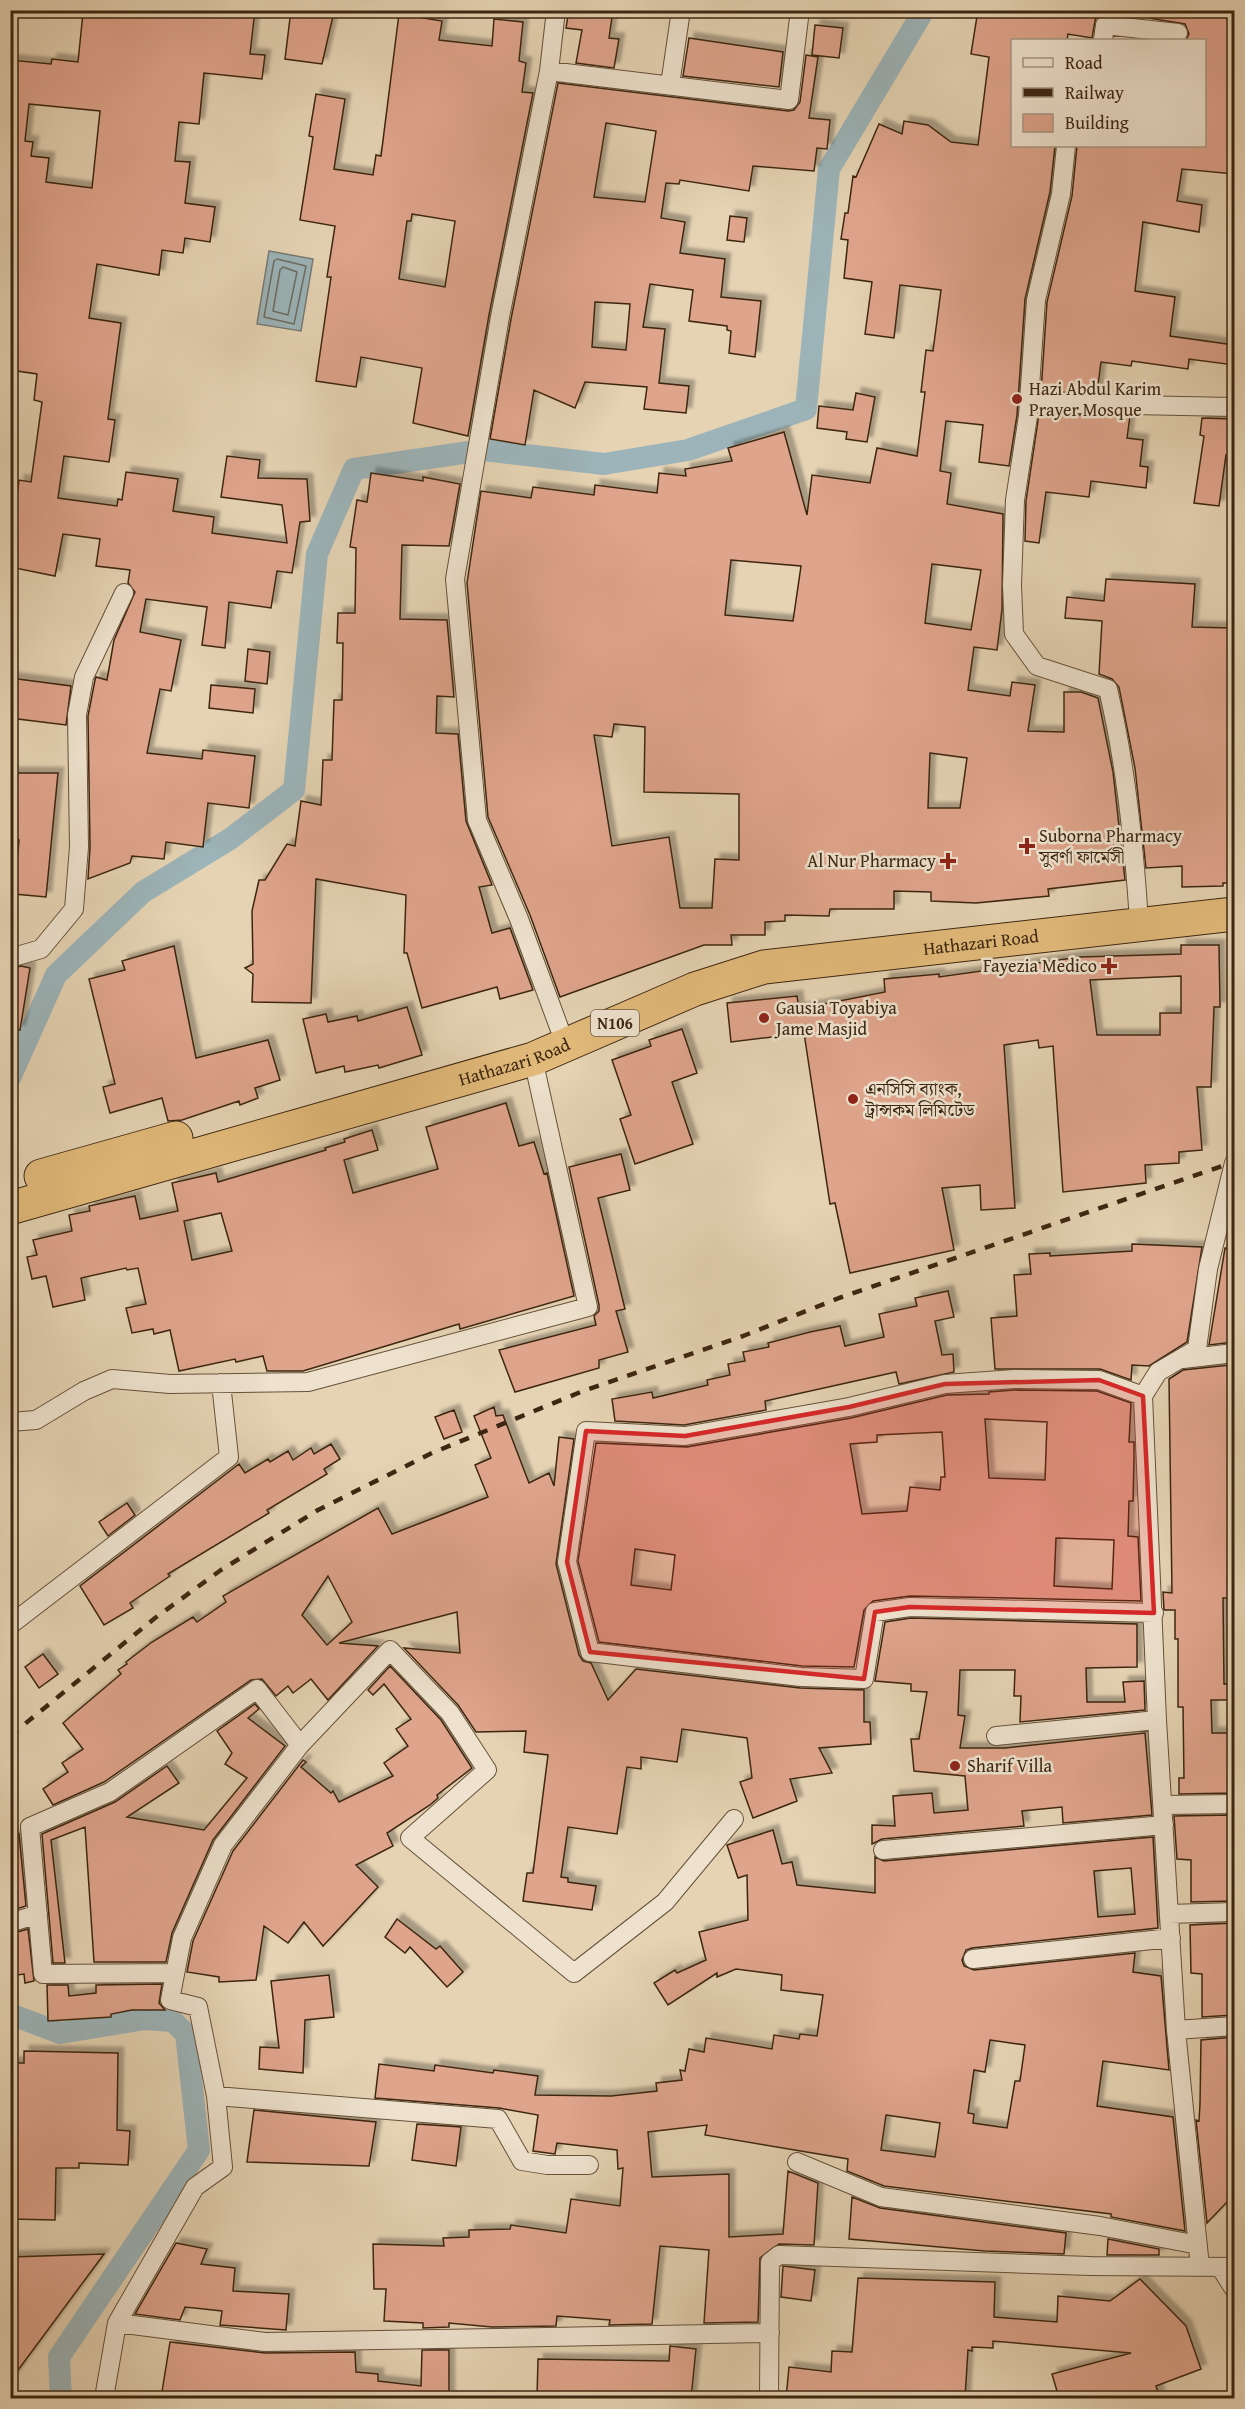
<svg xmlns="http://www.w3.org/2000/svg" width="1245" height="2409" font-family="'Gentium Book Plus','Noto Serif Bengali',serif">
<defs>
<filter id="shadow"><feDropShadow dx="5.5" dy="-5.5" stdDeviation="1.5" flood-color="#0004"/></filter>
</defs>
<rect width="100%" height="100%" fill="#e5d3b3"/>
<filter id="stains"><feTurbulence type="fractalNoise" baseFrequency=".00333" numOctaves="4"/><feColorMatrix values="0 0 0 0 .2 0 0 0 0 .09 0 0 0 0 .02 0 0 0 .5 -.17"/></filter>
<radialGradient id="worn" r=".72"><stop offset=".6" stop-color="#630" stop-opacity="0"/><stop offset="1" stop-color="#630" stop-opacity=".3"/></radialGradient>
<!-- water -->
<path fill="#9cb4b9" stroke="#767b76" stroke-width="1.5" d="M269,251L313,259L301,331L257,324Z"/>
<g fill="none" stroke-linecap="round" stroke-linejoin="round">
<!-- shore -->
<path stroke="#6c6d65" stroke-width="1.5" d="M277,259L306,266L294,324L264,317L274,261Z
M283,267L297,272L288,315L273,311L280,270Z"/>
<!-- canal -->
<path stroke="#9cb4b9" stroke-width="22" d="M10,1078L56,975L143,892L230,839L294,790L317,554L354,469L483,450L604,464L688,450L806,409L829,169L924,10
M10,2014L60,2033L145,2019L173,2021L186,2034L199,2150L59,2357L61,2398"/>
</g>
<!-- building -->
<path fill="#dfa48c" stroke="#3c2611" stroke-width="1.5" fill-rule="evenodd" filter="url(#shadow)" d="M112,10H255L250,54L265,55L262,79L204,73L199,124L179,122L175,161L190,162L185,203L215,207L210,242L185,238L183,253L162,250L159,275L97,264L89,318L121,323L108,419L115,420L109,462L64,456L58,498L117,506L118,499L122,500L126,472L178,479L173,511L214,517L212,533L287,543L282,505L221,497L227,456L260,460L258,478L307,479L310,521L300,522L292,573L277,571L271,608L229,602L225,648L202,645L207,607L146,599L140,632L181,640L171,691L160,689L147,753L202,759L203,750L255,756L249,808L208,803L203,847L166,842L164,859L132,856L130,863L88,879L90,847L88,716L95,680L96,677L107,680L114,640L135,592L128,583L130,570L96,566L100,539L63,534L55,576L10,567V495L17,496L19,480L31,482L42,402L34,400L37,374L10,370V263L17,216L10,215V60L51,64L52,59L78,62L83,13L112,16ZM29,104L100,111L92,188L46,182L49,158L31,156L33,142L25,141Z
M291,10L333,16L322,64L285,59Z
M569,10H613L609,38L619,39L614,68L576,63L582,30L566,28Z
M978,10H1097L1092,38L1068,34L1067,40H1012V146H1055L1050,192L1025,299L1017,415L1009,466L979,462L983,425L946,421L940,471L951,473L947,504L1003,514L1002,609L997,650L974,647L968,690L1010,696L1012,682L1035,685L1028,731L1064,732V692H1081L1098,698L1113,772L1125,880L1048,889L1049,896L976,903L931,901V892L894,891V909H830L829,916L785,915V921L765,922V935H731L732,945H704L560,997L530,915L488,817L467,583L481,491L531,498L533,487L594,495L595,485L657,493L659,473L686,476L685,469L732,461L728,448L784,432L807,515L812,475L870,483L877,448L917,456L925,392H921L926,350L933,351L941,290L900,285L894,338L865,334L872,282L844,278L848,240L841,239L845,213H848L853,176L856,177L879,124L902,134L904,121L928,125L951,142L978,145L989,57L971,54ZM731,560L801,566L793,621L725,615ZM932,564L981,570L971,630L925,623ZM614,724L645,727L644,792L739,794V860L715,859L712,908H680L669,837L612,846L594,735L612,737ZM930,753L967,758L960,808H928Z
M1149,10H1234V174L1182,169L1177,201L1202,205L1199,232L1143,222L1135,291L1175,297L1170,336L1234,345V365L1189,359L1188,369L1132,361L1131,366L1101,362L1097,393L1041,392L1047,302L1072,196L1077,146H1204V40H1186L1189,34L1185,24L1148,18Z
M399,14L442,21L439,40L492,46L494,19L523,22L519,61L526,63L522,92L533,93L489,315L468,436L413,423L422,368L361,357L356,387L316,381L331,277H327L335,226L300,220L313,137L309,136L316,94L345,99L334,169L373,175L376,155L381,156ZM412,214L455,221L445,287L399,279L407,221H411Z
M815,25L843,28L839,58L812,55Z
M689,38L783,52L779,87L683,76Z
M806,55L818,57L809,118L830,120L827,149L817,148L814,171L753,166L749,191L680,180L679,184L666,183L661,218L685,222L680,253L725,259L721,297L761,301L755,357L729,353L731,331L727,330V326L689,321L693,290L650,284L643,327L665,329L659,383L689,386L686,413L644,409L647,387L585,382L575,408L534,390L525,445L490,439L511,319L558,83L788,111L794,110L800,102ZM606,123L656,131L645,202L594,197ZM595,302L630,304L626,350L592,347Z
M730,216L747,218L744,242L727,240Z
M856,393L875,397L867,442L846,439L847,432L817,428L819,406L853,410Z
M1039,414L1130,416L1127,438L1143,440L1140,466L1148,467L1146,488L1091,481L1089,497L1046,492L1039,543L1025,541L1026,501Z
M1202,418L1234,419V457L1226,455L1219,506L1194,503L1204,436L1200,435Z
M371,473L423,481V477L460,484L449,546L402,545L400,619L447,620L454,697L437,696L436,733L458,734L466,821L492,885L479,887L492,933L510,928L533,990L500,999L497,987L422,1008L407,953H404L406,895L316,879L311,1003L252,1002L253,974L245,968L253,964L252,911L259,880H265L287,844L295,846L301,801L321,805L323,760H332L334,700H342L343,643H337L338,613H355L356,548L350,547L357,500L367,502Z
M1106,579L1195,584L1192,627L1232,628L1230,686L1234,687V883H1223V886L1182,887V866L1146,868L1135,768L1119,687L1112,679L1099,674L1102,621L1065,618L1067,597L1104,601Z
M248,649L270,652L267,684L245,681Z
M10,678L71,686L66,725L10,718Z
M211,685L255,689L253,713L209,708Z
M10,773H58L46,897L14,894L19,840H10Z
M1181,945H1219L1220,1007H1214L1211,1087H1197L1202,1150L1179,1152V1163L1145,1165L1146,1183L1063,1192L1053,1046L1039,1048L1038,1040L1004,1045L1015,1208L981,1210L980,1185L942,1188L954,1250L850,1273L835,1203L830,1204L804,1033L731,1042L727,1003L797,996L799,1009L885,992L884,979L939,974V977L1080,957L1181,954ZM1181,976V1013H1160V1035H1097L1090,980Z
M174,946L196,1058L268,1040L280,1080L255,1088L258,1098L240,1105L239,1101L182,1120L168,1121L162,1098L110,1113L103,1087L115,1084L89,979L125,970L122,961Z
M21,966L30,968L20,1030L10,1029V969Z
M407,1007L422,1055L379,1068L378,1065L345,1072L344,1066L316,1073L303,1019L326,1014L328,1022L357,1016L358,1021Z
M682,1029L697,1073L672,1082L693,1144L635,1164L620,1119L631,1115L612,1060L651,1046L649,1040Z
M506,1103L519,1146L534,1142L544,1174L547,1173L574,1296L460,1329L459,1324L303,1371H267L263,1356L236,1362L235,1359L179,1371L170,1330L154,1334L153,1329L132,1333L126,1308L146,1304L138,1268L127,1270L126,1268L81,1278L85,1300L53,1307L46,1276L32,1279L27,1257L37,1255L33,1240L72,1231L69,1215L90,1211L89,1206L135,1196L140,1219L178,1211L172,1183L216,1173L218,1182L326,1150L325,1148L345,1142L344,1139L372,1130L378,1150L344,1160L353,1193L438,1169L426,1127ZM221,1213L232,1251L192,1260L184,1221Z
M621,1154L630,1190L598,1198L625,1309L616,1311L628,1352L599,1360V1368L515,1392L499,1350L596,1325L594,1316L599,1311V1305L569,1167Z
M1132,1244L1202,1247L1187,1342L1149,1366L1132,1365L1131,1380L1100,1369H995L991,1318L1017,1316L1014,1275L1031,1274L1029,1254L1050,1253V1256L1132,1251Z
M1225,1248L1234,1249V1342L1209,1345Z
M948,1291L954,1317L935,1321L942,1355L953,1354L954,1372L899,1384L896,1372L765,1401L766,1410L684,1425L615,1421L612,1399L652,1392L653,1398L708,1385L707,1380L730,1375L728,1364L745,1361L743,1352L769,1347L768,1343L810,1332L840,1326L845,1346L884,1337L879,1314L917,1306L915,1298Z
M1230,1365L1234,1434V1598H1223L1224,1684H1234V1700H1211L1212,1733H1234V1793L1179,1794V1778H1184L1183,1707H1178V1639H1175V1610H1164L1163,1592L1172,1593L1169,1379L1183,1370Z
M1014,1390L1097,1391L1131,1403L1129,1442H1134V1459L1133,1501H1129L1128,1536L1138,1537L1141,1601L910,1596L873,1601L864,1610L854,1667L802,1666L599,1642L578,1561L596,1443L687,1447L851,1418L947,1395L989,1394V1392ZM985,1419L1047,1422L1045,1480L989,1478ZM942,1432L945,1477H941L940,1490L910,1487L907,1511L862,1514L850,1444L877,1442V1435ZM1056,1538L1114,1540L1112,1589L1054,1586ZM635,1549L675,1555L671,1590L631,1585Z
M494,1407L496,1416L503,1415L529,1483L549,1473L554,1486L559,1437L574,1439L556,1564L579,1655L583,1661L591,1663L608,1700L636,1669L800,1688L864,1690V1722H870L871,1744L819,1748L832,1773L790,1779L797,1801L753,1818L740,1782L752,1778L747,1738L682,1729L677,1762L641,1757V1769L627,1767L617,1834L568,1827L561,1877L568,1878V1882L596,1886L592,1910L523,1901L527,1873H533L548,1755L524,1752L526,1731L476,1732L458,1705L404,1648L460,1653L457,1612L339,1643L378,1646L328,1700L311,1679L293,1693L288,1686L276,1696L262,1679L251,1680L104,1782L53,1805L43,1789L68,1772L62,1763L83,1749L63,1723L121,1674L118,1670L127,1664L126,1662L152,1642L193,1617L197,1622L226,1602L223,1596L378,1508L392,1534L488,1497L475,1465L491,1458L474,1416ZM328,1576L352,1622L327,1645L302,1615Z
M454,1410L462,1432L444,1439L435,1417Z
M331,1444L340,1459L324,1469L327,1474L267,1510L269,1513L168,1574L170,1576L130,1603L133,1608L104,1625L80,1586L239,1464L245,1473L268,1459L270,1462L288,1451L293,1460L311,1448L314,1454Z
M127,1503L135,1515L108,1536L99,1522Z
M911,1618L1137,1624V1667L1086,1668L1087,1702H1125L1123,1682L1144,1681L1145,1710L1020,1722L1021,1696H1014L1015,1670H960L958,1715L965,1716L960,1748H1005L1145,1733L1152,1815L1063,1823L1062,1807L1022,1811L1024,1826L882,1839L872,1844V1825L895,1826L893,1796L932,1793L934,1813L968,1810L965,1776L914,1771L911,1739H919L927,1692L911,1691V1684L875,1681L885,1622Z
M43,1654L58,1674L39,1688L25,1667Z
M390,1666L441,1720L472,1768L437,1795L438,1798L430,1805L387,1833L393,1846L356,1865L378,1887L323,1946L304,1922L288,1943L264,1926L256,1980L219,1982V1977L187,1972L193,1941L233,1851L303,1760L306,1762L301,1767L331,1793L333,1791L339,1802L393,1776L384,1763L408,1746L396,1729L411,1719L384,1684L373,1695L368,1690Z
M255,1704L259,1709L248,1718L285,1746L213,1840L172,1933L166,1962H94L85,1827L51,1840L65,1963H53L42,1834L115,1802L167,1766L179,1783L127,1817L204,1830L247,1778L225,1764L232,1753L217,1731Z
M1234,1815V1901L1191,1902V1860L1177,1859L1174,1816Z
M773,1830L782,1864L792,1862L797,1885L875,1893V1857L884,1861L1153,1837L1158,1928L972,1948L966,1950L962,1960L964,1966L974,1970L1135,1953L1133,1972L1161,1976L1169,2070L1103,2061L1097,2106L1173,2117L1185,2231L1111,2217V2214L884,2186L847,2171L848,2159L705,2135L707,2125L648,2132L652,2177L729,2174V2237L783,2234L788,2171L818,2183L814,2245L779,2244L760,2258L758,2322L704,2323L709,2250L660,2246L652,2324L609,2325L610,2320L557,2316L556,2326L492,2327L449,2323V2327L423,2328V2323L384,2321L386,2289H374L373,2244L444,2246L443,2238L469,2237V2230L510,2229L511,2225L566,2233L571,2199L620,2206L623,2168L618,2169L617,2150L557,2143L555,2154L533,2151L538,2115L499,2108L375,2098L379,2064L434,2071L435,2065L493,2073L494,2070L538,2076L535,2095L611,2096L657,2091L656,2083L682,2080L680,2070L685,2071L689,2049L704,2052L706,2038L772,2049L774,2035L799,2039L800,2034L817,2036L823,1995L781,1990L782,1975L736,1969L717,1977V1973L668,2005L654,1983L675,1970L677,1973L706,1960L699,1932L748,1920L747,1875L738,1878L727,1845ZM1131,1868L1135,1914L1098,1917L1094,1871ZM990,2040L1025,2045L1020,2081H1015L1007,2128L973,2123L974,2114L968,2113L974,2070L985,2072ZM886,2115L940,2123L935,2157L881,2150Z
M19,1834L26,1906L10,1911V1838Z
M397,1919L436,1949L440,1946L463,1972L447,1987L410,1947L405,1953L385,1937Z
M1234,1923V2015L1202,2017V1974L1191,1973L1190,1925Z
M28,1929L34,1981L25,1983L24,1974L10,1976V1934Z
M329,1975L334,2017L305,2020L303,2073L259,2069L260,2047L279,2048L271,1981Z
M162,1984L159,2003L165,2010H132L111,2014V2017L48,2021L47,1985H68L69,1996L96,1993V1985Z
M1234,2037V2170L1229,2169L1228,2201L1207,2223L1196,2120L1199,2121L1200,2104L1201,2040Z
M24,2051L118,2053L117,2130L130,2131L128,2165L79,2163V2168H56L55,2220L10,2219V2063H24Z
M254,2110L376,2122L369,2166L247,2162Z
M417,2124L461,2127L456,2166L412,2160Z
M852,2197L880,2208L1066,2233L1064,2254L985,2251L849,2239Z
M1108,2239L1159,2249V2255H1107Z
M176,2243L207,2249L201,2264L235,2268L233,2291L289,2294L286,2330L220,2325L222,2311L185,2307L180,2320L135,2314Z
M104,2254L10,2381V2257Z
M783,2266L815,2270L811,2301L781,2297Z
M858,2278L995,2282L994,2317L1057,2322L1058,2296L1110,2301L1140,2279L1186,2326L1201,2369L1156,2386L1160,2398H1059L1052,2374L1131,2353L993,2341V2348L972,2347V2351L968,2350L965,2398H786L789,2367L831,2372L832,2351L852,2352Z
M170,2342L265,2353L355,2352L356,2372L378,2374V2381L421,2386L422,2350H449V2398H161Z
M670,2346L696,2349L691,2398H537L538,2359L669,2361Z"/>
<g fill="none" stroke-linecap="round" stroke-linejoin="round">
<!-- street casing -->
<g stroke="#66513a" stroke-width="20">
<path id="street" d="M556,10L549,71L500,317L455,579L477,820L519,919L560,1030
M1103,40L1105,25L1178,33
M549,71L789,100L800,10
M670,85L681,10
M1066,146L1061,194L1036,300L1028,416L1015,500L1012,585L1014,634L1037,666L1108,689C1125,761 1133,833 1138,907
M1029,403L1234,407
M10,958L41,949L74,909L79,847L77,715L84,677L124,593
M1183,1359L1234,1353
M1143,1396L1099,1380L1014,1379L945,1384L849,1407L685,1436L586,1431L567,1562L590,1652L801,1677L864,1679L875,1612L910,1607L1154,1613
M10,1422L36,1420L84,1391L112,1379L170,1384L308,1382L588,1307L533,1059
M10,1625L229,1457L221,1383
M996,1736L1157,1720
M1164,1805L1234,1804
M883,1850L1164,1825
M1169,1914L1234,1912
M10,1923L38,1914
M973,1959L1171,1938
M175,1973L43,1974L30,1827L110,1792L257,1689L300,1745
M1176,2030L1234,2026
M216,2096L498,2119L522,2161L547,2165H589
M797,2162L881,2197L1100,2226L1198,2245
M1200,2267L1176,2030L1157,1720L1143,1396L1158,1372L1197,1349L1208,1269L1234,1163
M1220,2267L1234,2289
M117,2323L265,2342L770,2333
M104,2398L117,2323L195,2187L223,2167L216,2096L198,2007L170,2000L182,1938L223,1845L300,1745L390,1650L450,1713L487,1770L410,1838L574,1973L665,1902L734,1819
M769,2398L770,2262L779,2255L1090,2266L1234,2267"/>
</g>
<!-- highway casing -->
<g stroke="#3c2611" stroke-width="35">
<g id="highway">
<path d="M41,1176L176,1138"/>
<path id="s1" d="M10,1208L533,1059L695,989L764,967L1234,914"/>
</g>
</g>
<!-- street -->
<use href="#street" stroke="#eee2ce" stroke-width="18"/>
<!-- highway -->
<use href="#highway" stroke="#e2ba7a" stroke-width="33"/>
<!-- rail -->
<path stroke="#3c2611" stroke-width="4.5" stroke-dasharray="10 10" stroke-linecap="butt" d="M10,1736L155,1618L221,1570L318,1510L432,1453L583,1391L743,1336L839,1298L1234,1162"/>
</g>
<!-- marked area -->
<path fill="#d62828" fill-opacity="0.2" stroke="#d62828" stroke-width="4.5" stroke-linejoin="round" d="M1099,1380L1143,1396L1154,1613L910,1607L875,1612L864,1679L590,1652L567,1562L586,1431L685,1436L849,1407L945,1384Z"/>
<!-- markers -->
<g fill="#8f2418" stroke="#eee2ce" stroke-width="2">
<circle cx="1017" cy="399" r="6"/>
<path d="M1024 837h6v6h6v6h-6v6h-6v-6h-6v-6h6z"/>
<path d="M945 852h6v6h6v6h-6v6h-6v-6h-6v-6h6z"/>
<path d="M1106 957h6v6h6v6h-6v6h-6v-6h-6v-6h6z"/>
<circle cx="764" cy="1018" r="6"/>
<circle cx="853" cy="1099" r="6"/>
<circle cx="955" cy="1766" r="6"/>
</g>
<g text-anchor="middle" stroke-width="5" stroke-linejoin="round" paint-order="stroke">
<!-- shield labels -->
<rect fill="#eee2ce" stroke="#715e4a" stroke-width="1.5" x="591" y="1010" width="48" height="26" rx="4.5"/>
<g font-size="16" font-weight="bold" fill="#3c2611">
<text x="615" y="1029">N106</text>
</g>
<!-- poi labels -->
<g font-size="18" fill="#3c2611" stroke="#eee2ce" text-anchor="start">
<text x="1029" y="395">Hazi Abdul Karim<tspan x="1029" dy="21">Prayer Mosque</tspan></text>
<text x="1039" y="842">Suborna Pharmacy<tspan x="1039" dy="21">সুবর্ণা ফার্মেসী</tspan></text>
<text x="936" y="867" text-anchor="end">Al Nur Pharmacy</text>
<text x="1097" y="972" text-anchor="end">Fayezia Medico</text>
<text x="776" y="1014">Gausia Toyabiya<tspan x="776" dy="21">Jame Masjid</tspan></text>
<text x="865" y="1095">এনসিসি ব্যাংক,<tspan x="865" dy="21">ট্রান্সকম লিমিটেড</tspan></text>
<text x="967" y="1772">Sharif Villa</text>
</g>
<!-- street labels -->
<g font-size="18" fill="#3c2611" stroke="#eee2ce">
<text dy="6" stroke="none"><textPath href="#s1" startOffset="1011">Hathazari Road</textPath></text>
<text dy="6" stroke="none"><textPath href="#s1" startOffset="525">Hathazari Road</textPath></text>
</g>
</g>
<!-- margin -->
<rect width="1245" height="2409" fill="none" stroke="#e5d3b3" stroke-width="36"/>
<rect x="12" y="12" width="1221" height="2385" fill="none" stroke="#3c2611" stroke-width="3"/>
<rect x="18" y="18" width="1209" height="2373" fill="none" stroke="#3c2611" stroke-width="1.5"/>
<!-- legend -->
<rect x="1011" y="39" width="195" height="108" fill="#eee2ce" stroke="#a79782" stroke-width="1.5"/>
<rect x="1023" y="58" width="30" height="9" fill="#eee2ce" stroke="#a79782" stroke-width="1.5"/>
<text x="1065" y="69" font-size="18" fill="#3c2611">Road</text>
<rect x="1023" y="88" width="30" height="9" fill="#3c2611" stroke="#a79782" stroke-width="1.5"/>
<text x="1065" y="99" font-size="18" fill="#3c2611">Railway</text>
<rect x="1023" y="114" width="30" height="18" fill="#dfa48c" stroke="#a79782" stroke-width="1.5"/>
<text x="1065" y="129" font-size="18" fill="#3c2611">Building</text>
<rect width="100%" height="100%" filter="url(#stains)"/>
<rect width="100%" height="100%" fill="url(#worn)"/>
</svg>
